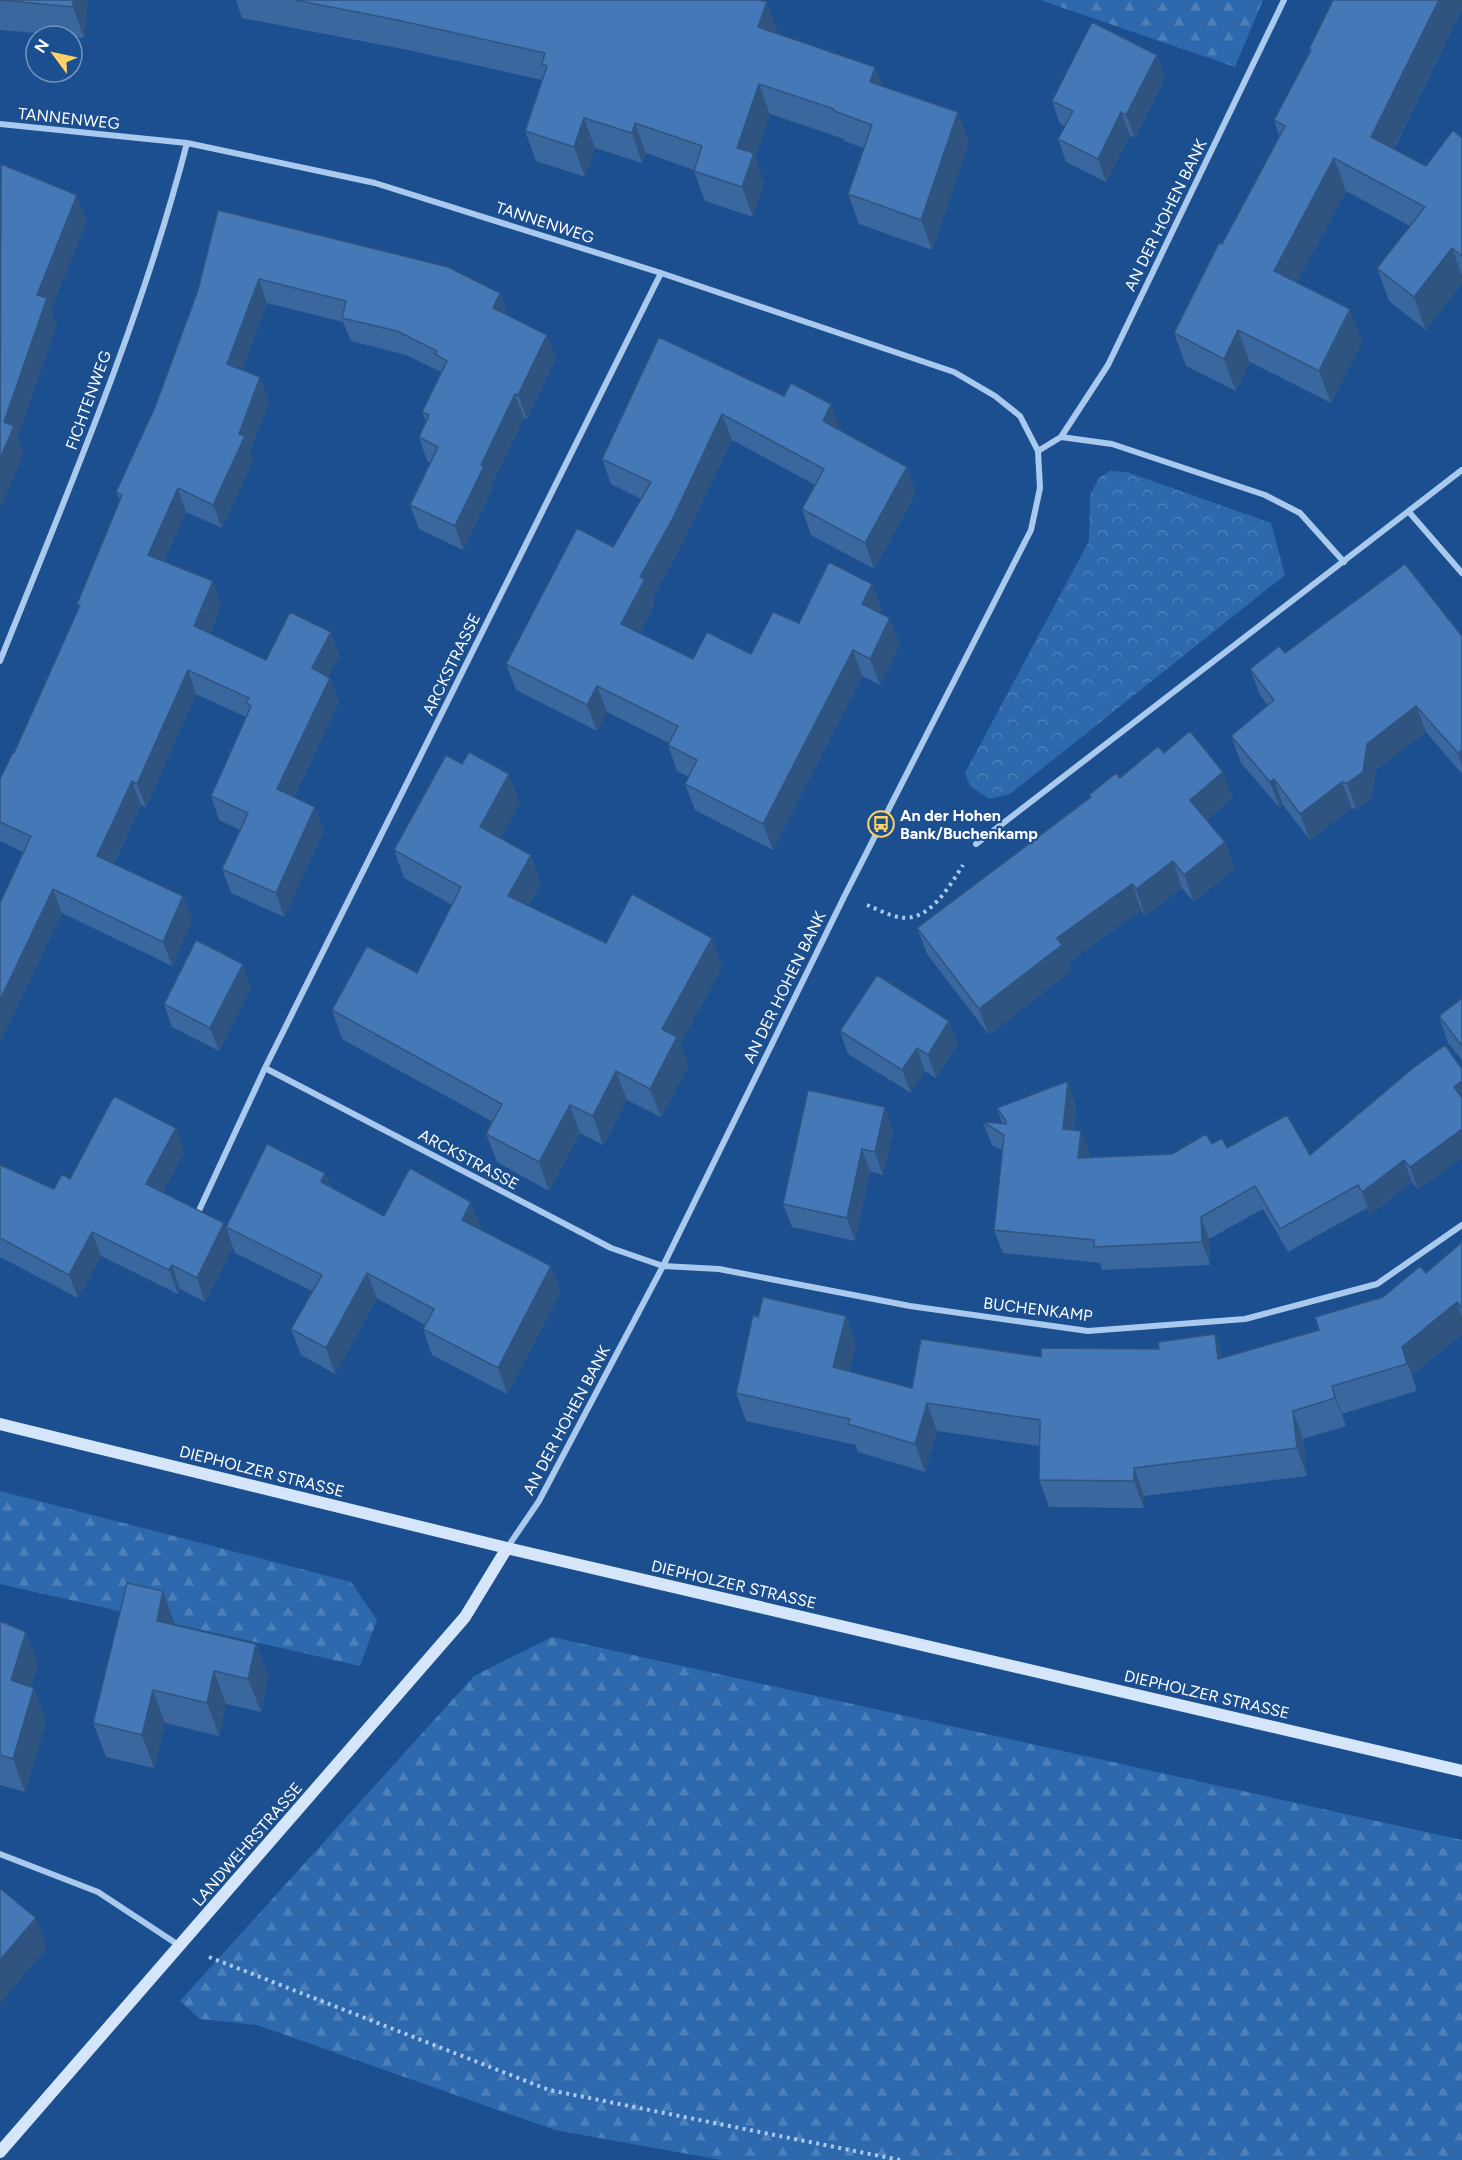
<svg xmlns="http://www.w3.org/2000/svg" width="1462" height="2160" font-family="Figtree,sans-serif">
<defs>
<pattern id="forest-firs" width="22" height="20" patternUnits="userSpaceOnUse" patternTransform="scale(1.5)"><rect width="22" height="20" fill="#2e69ad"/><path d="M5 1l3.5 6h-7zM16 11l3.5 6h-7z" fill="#4d80b9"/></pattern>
<pattern id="park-crowns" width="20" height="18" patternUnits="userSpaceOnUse" patternTransform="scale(1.5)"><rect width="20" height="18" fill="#2e69ad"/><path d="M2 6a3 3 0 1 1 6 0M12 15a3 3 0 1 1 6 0" fill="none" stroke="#4d80b9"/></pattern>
</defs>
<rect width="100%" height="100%" fill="#1b4f8f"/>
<!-- forest -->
<path fill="url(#forest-firs)" d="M1040,0H1263L1235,67Z
M0,1491L351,1582L377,1620L360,1666L0,1584Z
M552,1637L1462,1840V2160H721L555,2130L257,2025L200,2019L180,2001L474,1676Z"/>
<!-- park -->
<path fill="url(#park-crowns)" d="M1110,471L1127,472L1271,523L1285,575L1010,794L989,799L970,786L965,773L1089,541L1090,495L1099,478Z"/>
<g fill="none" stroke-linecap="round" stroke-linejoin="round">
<!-- path -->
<path stroke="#a9c9ee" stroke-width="4" stroke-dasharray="3 4.5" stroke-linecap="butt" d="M867,905C877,909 888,915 898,917C928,924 949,887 963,865
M209,1957L549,2090L900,2160"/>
<!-- street -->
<path stroke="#a9c9ee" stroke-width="6" d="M0,124L187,143L375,183L661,273L954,372L995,396L1020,416L1038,451L1040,488L1031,530L845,895L663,1266L539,1501L507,1548
M661,273L265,1068L611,1248L663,1266L719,1269L910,1306L1088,1331L1245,1319L1377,1284L1462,1225
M1061,437L1108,365L1284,0
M1038,451L1061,437L1112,444L1265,495L1300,513L1344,562
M1409,512L1462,573
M0,661C68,491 141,321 187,143
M976,844L1462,470
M196,1217L265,1068
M0,1854L98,1892L180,1946"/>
<!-- secondary -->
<path stroke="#d6e6fa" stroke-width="12" d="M0,1424L507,1548L1462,1771
M0,2152L465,1617L507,1548"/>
</g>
<!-- wall -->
<path fill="#3a679d" d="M0,0H88L84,38L72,37V36L0,30Z
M236,0H760L778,32L777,34L882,86L969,142L932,250L859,224L848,194L864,148L844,141V139L770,114L755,157L764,183L753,217L705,201L694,171V170L646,153L642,163L595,148L585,177L536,161L525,131L542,80L408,50L242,18Z
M1462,0V9L1394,149L1426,166L1462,138V283L1426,330L1389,301L1377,268L1410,226L1346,191L1297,282L1362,342L1331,403L1250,362L1236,391L1186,366L1174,333L1222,244L1279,136L1274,120L1310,52L1309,49Z
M1157,55L1165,78L1135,138L1130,135L1106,182L1066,162L1058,139L1065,126L1060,124L1052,101Z
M218,210L500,293L508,316L556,358L527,419L524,418L491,486L492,490L463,550L419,529L410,505L431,463L427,461L419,437L426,422L422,412L441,372L406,355L351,341L343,322L267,303L242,370L269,401L250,451L253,460L222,528L186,512L164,561L221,605L210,634L266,660L340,656L328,677L330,678L339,702L294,797L324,830L284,917L231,893L222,869L240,830L219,820L211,796L246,717L196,694L146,807L141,805L114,864L183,896L192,920L172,966L62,913L0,1042V903L23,852L0,841V779L14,753L79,607L77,604L120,501L116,492L155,407L198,290Z
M659,337L841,431L916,493L874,569L811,535L802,509L815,485L732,440L683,542L652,599L654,605L640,633L693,659L751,654L799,623L872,584L882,610L880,613L900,644L880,685L862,676L773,850L695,810L685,784L689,777L677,771L668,745L669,743L607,712L597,731L516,690L506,664L613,547L641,499L611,484L602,459Z
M1462,636V774L1426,732L1376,770L1372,798L1356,809L1352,808L1310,840L1283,805L1280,808L1241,763L1231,736L1268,706L1260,695L1250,669L1285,653Z
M1164,753L1233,798L1207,820L1225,842L1235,868L1194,902L1182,888L1145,916L1141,910L1068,963L1071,971L989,1035L927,954L917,928L1090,797L1089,795L1120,778Z
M520,803L500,838L541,884L528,906L606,943L722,967L680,1044L688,1066L661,1117L627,1100L603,1145L580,1133L549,1191L497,1162L486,1134L493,1122L342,1039L332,1010L417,973L452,905L404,878L394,850Z
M251,987L219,1051L172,1027L164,1004Z
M1462,998V1060L1448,1043L1439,1016Z
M949,1021L958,1044L936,1078L925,1071L911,1093L848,1054L840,1031Z
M1413,1068L1418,1190L1412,1182L1370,1215L1367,1208L1288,1252L1263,1209L1209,1239L1210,1265L1102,1270L1100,1263L1003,1253L994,1230L1003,1151L992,1145L983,1122L1002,1123L997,1108L1076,1104L1074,1130L1090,1154L1089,1158L1172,1154L1212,1144L1227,1148L1310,1155Z
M808,1090L893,1130L883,1175L870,1171L855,1241L792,1227L783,1204Z
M184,1152L163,1192L224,1223L233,1247L205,1302L180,1289L178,1294L101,1256L78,1298L0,1257V1165L54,1189L70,1179Z
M325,1173L331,1187L384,1216L481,1227L480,1229L551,1266L561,1292L507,1394L432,1355L423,1329L425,1325L377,1298L335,1374L301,1355L291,1329L312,1291L235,1253L226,1227Z
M1462,1242V1334L1412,1375L1417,1391L1342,1414L1346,1426L1303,1439L1307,1476L1144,1496V1508L1049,1507L1039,1480V1446L937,1431L925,1472L858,1452L856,1445L746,1421L736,1393L758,1317L846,1316L856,1344L849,1372L912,1388L1041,1357L1223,1358L1319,1330L1383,1297L1426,1273Z
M0,1621L26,1632L38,1665L31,1687L46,1721L25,1792L0,1785Z
M175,1625L256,1644L268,1677L261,1712L226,1704L219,1736L165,1723L154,1768L106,1757L93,1723Z"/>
<!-- shaded-wall -->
<path fill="#305480" d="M73,0H88L84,38L73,7Z
M1439,0H1462V9L1383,170L1371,137Z
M767,2L778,32L769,57L758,27Z
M1157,55L1165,78L1135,138L1126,115Z
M875,67L886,97L870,82Z
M759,84L770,114L755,157L764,183L753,217L742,187L737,148Z
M958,112L969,142L932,250L921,220Z
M1121,112L1130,135L1106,182L1098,159Z
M584,118L595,148L585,177L574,147Z
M635,123L646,153L642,163L632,133Z
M1334,158L1346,191L1286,303L1274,271Z
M77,195L87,222L51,310L57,325L18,437L24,453L0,509V459L4,422L37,295Z
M1452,248L1462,276V283L1426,330L1414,297Z
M259,279L267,303L235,388L227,364Z
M500,293L509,317L493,308Z
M1350,309L1362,342L1331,403L1319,371Z
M1238,330L1250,362L1236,391L1224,359Z
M547,335L556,358L527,419L518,395Z
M260,377L269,401L250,451L253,460L222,528L213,505L239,434Z
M515,394L524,418L491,486L492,490L463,550L455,526L481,465Z
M831,404L841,430L823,421Z
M722,414L732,440L683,542L652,599L654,605L631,650L621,624L640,577Z
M907,467L916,493L874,569L865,543Z
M178,488L186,512L157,578L148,555Z
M213,581L221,605L203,650L194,626Z
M872,584L882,610L871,630L862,604Z
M890,618L900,644L880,685L870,659Z
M331,632L340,656L320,692L312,668Z
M853,650L862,676L773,850L763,824Z
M188,670L196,694L146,807L137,784Z
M330,678L339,702L286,813L277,789Z
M597,686L607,712L597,731L587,705Z
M1416,706L1426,732L1376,770L1372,798L1356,809L1347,783L1367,744Z
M1462,750V765L1458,753Z
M1223,772L1233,798L1200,826L1190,800Z
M509,774L520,803L491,856L480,827Z
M1274,779L1283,805L1280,808L1270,782Z
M132,781L141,805L106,880L97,856Z
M1342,782L1352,808L1310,840L1300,814Z
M315,807L324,830L284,917L276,893Z
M1225,842L1235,868L1194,902L1184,875Z
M531,855L541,884L518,925L508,896Z
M1173,861L1182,888L1145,916L1136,889Z
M1132,884L1141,910L1068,963L1071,971L989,1035L979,1009L1057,938Z
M53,889L62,913L0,1042V1000Z
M183,896L192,920L172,966L163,942Z
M712,938L722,967L680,1044L688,1066L661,1117L650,1089L662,1029Z
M243,964L251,987L219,1051L210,1028Z
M949,1021L958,1044L936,1078L928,1055Z
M917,1048L925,1071L911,1093L902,1070Z
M616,1071L627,1100L603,1145L593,1116Z
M1068,1081L1076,1104L1071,1152L1063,1129Z
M1462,1081V1110L1454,1087Z
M570,1105L580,1133L549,1191L539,1162Z
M885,1107L893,1130L883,1175L875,1152Z
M176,1128L184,1152L155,1207L146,1184Z
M1462,1129V1158L1418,1190L1410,1167Z
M1081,1131L1090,1154L1087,1181L1078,1158Z
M862,1149L870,1171L855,1241L847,1218Z
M1404,1160L1412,1182L1370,1215L1362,1192Z
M325,1173L335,1198L321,1182Z
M471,1202L481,1227L471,1246L462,1220Z
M1201,1217L1209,1239L1210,1265L1202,1242Z
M224,1223L233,1247L205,1302L197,1278Z
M92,1232L101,1256L78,1298L69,1275Z
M172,1265L180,1289L178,1294L169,1270Z
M551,1266L561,1292L507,1394L498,1368Z
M367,1273L377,1298L335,1374L326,1348Z
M1457,1302L1462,1317V1334L1412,1375L1417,1391L1402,1347Z
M846,1316L856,1344L843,1395L833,1367Z
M1215,1334L1225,1362L1218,1359Z
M1332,1386L1342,1414L1346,1426L1335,1398Z
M927,1403L937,1431L925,1472L915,1444Z
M1293,1411L1303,1439L1307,1476L1297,1448Z
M1134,1468L1144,1496V1508L1134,1481Z
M163,1591L175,1625L157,1621Z
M26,1632L38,1665L23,1714L11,1680Z
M256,1644L268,1677L261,1712L248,1679Z
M214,1671L226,1704L219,1736L207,1703Z
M34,1688L46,1721L25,1792L13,1759Z
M153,1690L165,1723L154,1768L142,1735Z
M36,1918L47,1948L0,2004V1960Z"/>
<!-- building -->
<path fill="#4478b7" stroke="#305480" stroke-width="1.5" d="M0,0H73V7Z
M295,0H760L767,2L758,27L875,67L870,82L958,112L921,220L848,194L872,125L834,111V109L759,84L737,148L754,153L742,187L694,171L702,146L635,123L632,133L584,118L574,147L525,131L547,66L542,64L545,53L397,20Z
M1333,0H1439L1371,137L1426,166L1453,130L1462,138V256L1452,248L1414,297L1377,268L1425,207L1334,158L1274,271L1350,309L1319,371L1238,330L1224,359L1174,333L1219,243L1222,244L1285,126L1274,120L1311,50L1309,49Z
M1092,22L1157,55L1126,115L1121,112L1098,159L1058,139L1073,111L1052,101Z
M1,164L77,195L37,295L47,298L4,422L14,426L0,459Z
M218,210L448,267L500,293L493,308L547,335L518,395L515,394L481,465L484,466L455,526L410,505L438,447L419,437L429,415L422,412L447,361L435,354L437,351L397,331L342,318L346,301L259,279L227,364L260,377L239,434L245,436L213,505L178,488L148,555L213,581L194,626L266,660L290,612L331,632L312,668L330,678L277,789L315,807L276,893L222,869L248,813L211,796L251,706L246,703L249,698L188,670L137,784L132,781L97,856L183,896L163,942L53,889L0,1000V903L31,836L0,822V779L13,752L14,753L80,605L77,604L122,495L116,492L155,407L198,290Z
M659,337L784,396L791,383L831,404L823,421L907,467L865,543L802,509L824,469L722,414L674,516L640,577L645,579L621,624L693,659L707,632L751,654L773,612L799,623L829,562L872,584L862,604L890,618L870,659L853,650L763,824L685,784L697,760L668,745L678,726L597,686L587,705L506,664L577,528L613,547L651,482L602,459Z
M1405,564L1462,636V750L1458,753L1416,706L1367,744L1363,772L1347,783L1342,782L1300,814L1274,779L1270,782L1231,736L1274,700L1250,669L1279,646L1285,653Z
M1190,731L1223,772L1190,800L1225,842L1184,875L1173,861L1136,889L1132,884L1057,938L1062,945L979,1009L917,928L1091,797L1089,795L1116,773L1120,778L1158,746L1164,753Z
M469,752L509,774L480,827L531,855L508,896L606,943L632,894L712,938L662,1029L677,1037L650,1089L616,1071L593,1116L570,1105L539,1162L486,1134L502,1104L332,1010L367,946L417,973L461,887L394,850L446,755L462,764Z
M196,940L243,964L210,1028L164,1004Z
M877,975L949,1021L928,1055L917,1048L902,1070L840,1031Z
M1462,998V1046L1439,1016Z
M1445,1045L1462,1069V1081L1454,1087L1462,1098V1129L1410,1167L1404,1160L1362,1192L1358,1185L1280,1229L1255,1186L1201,1217L1202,1242L1094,1247V1240L994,1230L1004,1135L983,1122L1006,1124V1121L997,1108L1068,1081L1063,1129L1081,1131L1078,1158L1172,1154L1206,1134L1212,1144L1222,1138L1227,1148L1287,1115L1310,1155L1413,1068Z
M808,1090L885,1107L875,1152L862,1149L847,1218L783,1204Z
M114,1096L176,1128L146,1184L224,1223L197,1278L172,1265L169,1270L92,1232L69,1275L0,1238V1165L54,1189L62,1174L70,1179Z
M267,1144L325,1173L321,1182L384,1216L410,1168L471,1202L462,1220L551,1266L498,1368L423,1329L434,1309L367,1273L326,1348L291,1329L322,1275L226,1227Z
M1462,1242V1308L1457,1302L1402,1347L1407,1364L1332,1386L1335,1398L1293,1411L1297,1448L1134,1468V1481L1039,1480L1040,1420L927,1403L915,1444L848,1424L850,1419L736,1393L753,1315L758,1317L763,1297L846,1316L833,1367L912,1388L921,1339L1041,1357V1348L1159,1349L1158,1342L1215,1334L1218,1359L1319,1330L1315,1317L1383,1297L1420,1266L1426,1273Z
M127,1583L163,1591L157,1621L256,1644L248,1679L214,1671L207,1703L153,1690L142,1735L93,1723Z
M0,1621L26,1632L11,1680L34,1688L13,1759L0,1755Z
M0,1888L36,1918L0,1960Z"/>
<!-- icons -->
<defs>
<g id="bus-ring" transform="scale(1.35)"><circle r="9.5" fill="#1b4f8f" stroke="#ffd166" stroke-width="1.5"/><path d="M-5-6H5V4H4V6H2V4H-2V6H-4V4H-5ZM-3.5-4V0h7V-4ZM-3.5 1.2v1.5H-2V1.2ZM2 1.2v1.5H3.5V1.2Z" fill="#ffd166"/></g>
</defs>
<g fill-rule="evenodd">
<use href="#bus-ring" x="881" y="824"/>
</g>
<g text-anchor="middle" stroke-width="4.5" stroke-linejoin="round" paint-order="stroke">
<!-- street labels -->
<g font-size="16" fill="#fff" stroke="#1b4f8f">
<text transform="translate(69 118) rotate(6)" y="6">TANNENWEG</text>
<text transform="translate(1165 215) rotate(-64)" y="6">AN DER HOHEN BANK</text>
<text transform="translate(545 222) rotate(18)" y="6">TANNENWEG</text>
<text transform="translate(88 400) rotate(-70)" y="6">FICHTENWEG</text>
<text transform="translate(451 664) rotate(-64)" y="6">ARCKSTRASSE</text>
<text transform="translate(784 987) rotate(-64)" y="6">AN DER HOHEN BANK</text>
<text transform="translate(469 1159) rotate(28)" y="6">ARCKSTRASSE</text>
<text transform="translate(1038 1309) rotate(7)" y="6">BUCHENKAMP</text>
<text transform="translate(566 1420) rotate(-62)" y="6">AN DER HOHEN BANK</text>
<text transform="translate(262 1471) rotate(14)" y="6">DIEPHOLZER STRASSE</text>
<text transform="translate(734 1584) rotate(13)" y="6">DIEPHOLZER STRASSE</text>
<text transform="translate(1207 1694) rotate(13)" y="6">DIEPHOLZER STRASSE</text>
<text transform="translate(247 1844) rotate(-49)" y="6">LANDWEHRSTRASSE</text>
</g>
<!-- poi labels -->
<g font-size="16" font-weight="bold" fill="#fff" stroke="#1b4f8f" text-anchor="start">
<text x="900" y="821">An der Hohen<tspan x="900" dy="18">Bank/Buchenkamp</tspan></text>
</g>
</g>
<!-- north arrow -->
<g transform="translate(54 54) rotate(303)"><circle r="28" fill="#1b4f8f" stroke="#7695bc" stroke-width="1.5"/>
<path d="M0-4.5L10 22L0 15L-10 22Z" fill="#ffd166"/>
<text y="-9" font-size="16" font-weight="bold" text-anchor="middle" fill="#ffffff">N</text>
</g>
</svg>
